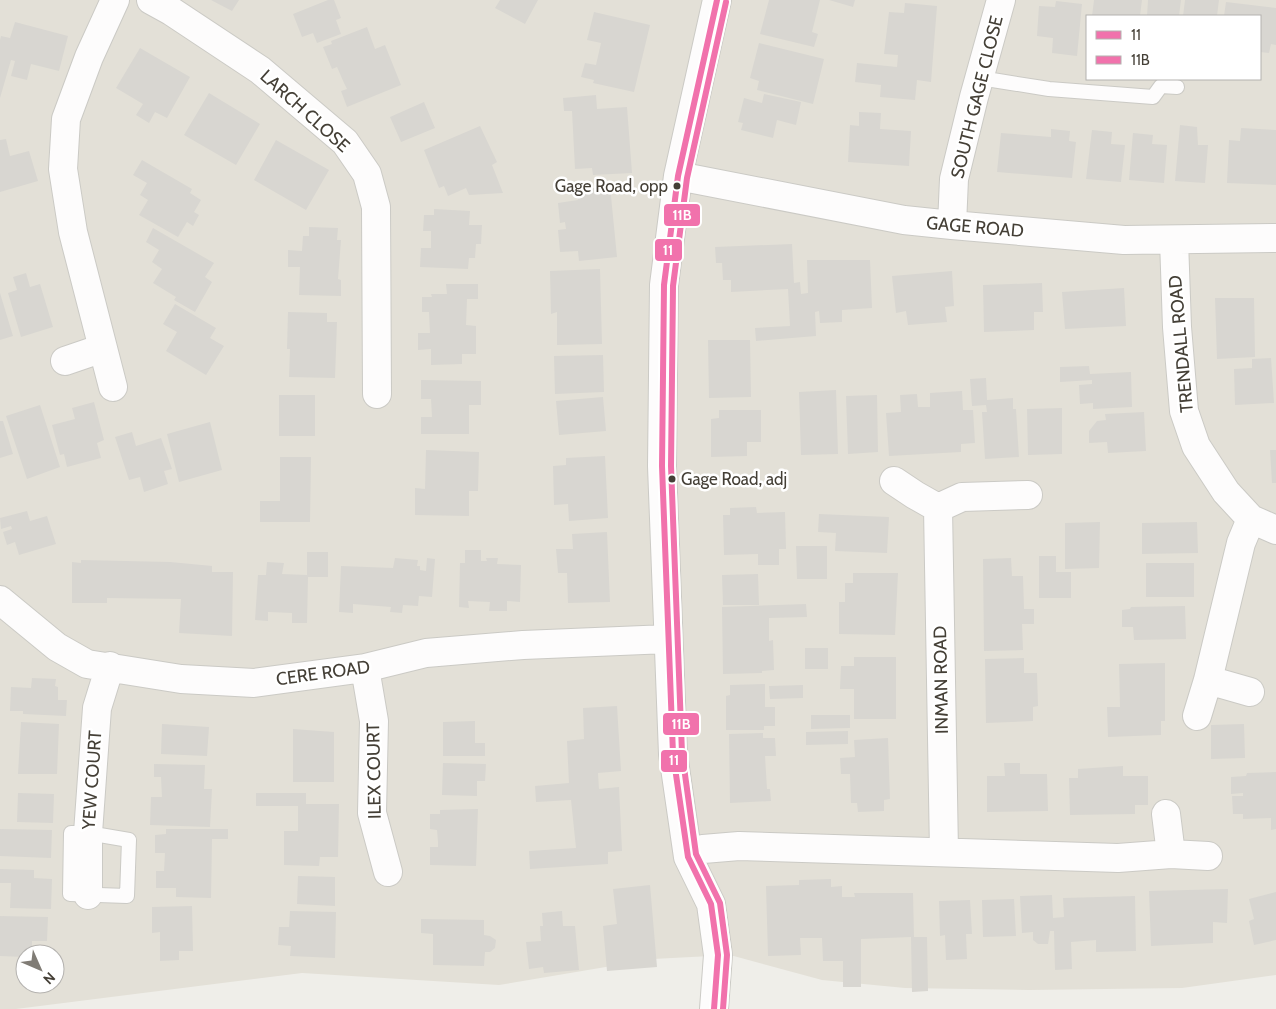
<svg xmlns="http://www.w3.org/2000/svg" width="1276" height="1009" font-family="Cabin,sans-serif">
<rect width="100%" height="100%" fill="#efeee9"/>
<!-- residential -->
<path fill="#e3e0d7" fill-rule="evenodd" d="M0,0H1276V975L1182,988L1029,990L905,988L822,980L730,955L653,959L499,985L302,973L16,1009H0ZM1087,16H1260V79H1087ZM25,954H55V984H25Z"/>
<!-- building -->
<path fill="#d8d6d1" d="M211,0H239L232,11Z
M328,0H334L341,18L336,20L341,34L317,43L313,33L302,37L293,14Z
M500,0H538L525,24L495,8Z
M769,0H820L812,32L818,34L814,47L760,34Z
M829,0H855L853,7Z
M1094,0H1142L1140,16H1092Z
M1148,0H1181L1179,16H1147Z
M1185,0H1219L1217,16H1183Z
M1056,1L1082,4L1077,56L1052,53L1053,38L1037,36L1039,6L1055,7Z
M1226,2L1276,8V45L1271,44L1269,53L1260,52V16H1224Z
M905,3L937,6L931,82L917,80L915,100L880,97L881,85L855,82L857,63L897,67L898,55L884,54L889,12L904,13Z
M594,12L650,25L634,92L593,83L594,80L581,77L585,63L596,65L601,43L587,40Z
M15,22L68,36L59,71L31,64L27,80L11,76L15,61L11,60L0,98V40L1,36L10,38Z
M367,27L375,49L385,45L401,85L347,107L341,91L347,89L344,83L337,67L332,69L323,47L332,44L331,41Z
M759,43L824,59L813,104L757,90L759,81L750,78Z
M140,48L190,77L167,118L155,112L149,123L136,115L143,104L116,88Z
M209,93L260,124L236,165L184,135Z
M764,94L801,102L796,125L777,120L773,138L741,130L743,123L738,122L744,98L762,103Z
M596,95L597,109L627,107L632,173L593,175L592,168L575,169L572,111H564L563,98Z
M424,102L435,128L401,142L390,117Z
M859,112L881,113L880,129L911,131L909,166L848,162L850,125L859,126Z
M1180,125L1197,127L1198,145H1208L1205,183L1175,181Z
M480,126L497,162L492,165L503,193L469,195L466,188L448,196L444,186L439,188L424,150Z
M1241,128L1276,130V185L1227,183L1229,140L1240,141Z
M1051,129L1070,131L1069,141L1076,142L1072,178L997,172L1001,133L1051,137Z
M1092,130L1112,132L1111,144L1125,145L1121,182L1086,179Z
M1133,133L1153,135L1152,144L1167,145L1164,183L1129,180Z
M6,139L10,156L29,151L38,181L0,192V140Z
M276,140L329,170L306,210L254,180Z
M142,160L192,189L190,193L201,200L194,212L199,215L193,226L187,222L178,237L139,215L148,200L140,195L147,183L133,175Z
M610,186L617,257L579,261L578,251L560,252L558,230L566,229L565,222L560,223L558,203L578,200L577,190Z
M434,209L470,211L469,225H482L481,244H476L475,258H469L468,269L420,267L421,248H431V231H423L424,215H434Z
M309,227L338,228L337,240H341L338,279L341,280V296L299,295L300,267H288V250L302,251L303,236H309Z
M153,228L214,263L205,277L212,282L195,312L174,300L176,297L153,283L162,269L152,262L159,250L146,242Z
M792,244L794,283L800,282L801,294L808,293L807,260H870L872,308L842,310V322L820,323L819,311L815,312L816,336L756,341L755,328L790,326L788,289L731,292V280H723L722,263H716L715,247Z
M600,269L602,344L557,345V312L551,314L550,271Z
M952,271L954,306L945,307L947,322L908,325L906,311L896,313L892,276Z
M26,273L30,287L40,284L53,327L21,337L8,293L17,290L13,277Z
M1042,283L1043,312H1034V330L984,332L983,285Z
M446,284H478V299H467L466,325L476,326V354H462V364L431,365V349L418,350V333H430L429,312H422V297H432L431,294H447Z
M1124,288L1126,326L1065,329L1062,292Z
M0,293L13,336L0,340Z
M1215,298H1254L1255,357L1217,359Z
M175,304L216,328L210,338L224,346L206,375L166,351L177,332L163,324Z
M288,312L327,313V322H337L335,378L289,377L290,349H287Z
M708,340H750L751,397L709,398Z
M603,355L604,392L555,394L554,356Z
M1271,358L1274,403L1235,405L1234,369L1252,368V359Z
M1089,366L1090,374L1131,372L1132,407L1093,409V403L1080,404L1079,385L1092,384V380L1060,382V367Z
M986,378L987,400L1013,398V409H1016L1019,457L985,459L982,412H987L986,405L972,406L970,379Z
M421,380L481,381V405H469V434H421V417H432L431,399H421Z
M836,390L838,454L801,455L799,392Z
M962,391L963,410H973L975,443L961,444V452L889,456L886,413L901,412L900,395L917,394L918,407H930V393Z
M279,395H315V436H279Z
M877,395L878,452L848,454L846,396Z
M603,397L606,431L559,435L556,401Z
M94,402L104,440L97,443L101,458L67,467L64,454L60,455L52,425L75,419L72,408Z
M40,405L60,467L27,479L6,416Z
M1062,408V454L1028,455L1027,409Z
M719,410H761V442H747V456L711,457V419L719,418Z
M1144,412L1146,451L1108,453L1107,442L1089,443V431L1097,421L1106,420L1105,414Z
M0,421H3L13,454L0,458Z
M210,422L222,470L179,482L167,434Z
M132,432L136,446L161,438L172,469L164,471L168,484L144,492L140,477L129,480L115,437Z
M426,450L479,452L478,491H469V516L415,515V488L425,489Z
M1270,450H1276V483H1272Z
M605,456L608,518L569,521L568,504L554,505L553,466L566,465V458Z
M280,457H311L310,522H260V501H280Z
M756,507L757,513L785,512L786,549H779V565H758V554L724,555L723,515H730V508Z
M27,511L30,521L47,516L56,544L19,555L15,542L7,545L3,532L12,529L11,526L1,529L0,518Z
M819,514L889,517L887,553L835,551L836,533L818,532Z
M1100,522L1099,568L1065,569V523Z
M1197,522L1198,553L1142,554V523Z
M607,532L610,602L568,603L567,573H558L556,549H573L572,534Z
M796,546H827V579H797Z
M465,550H481V561H487L486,558H498L497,564L521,565L520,602L507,601V611H489L490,602L468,601L469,608L459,607L460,563H465Z
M307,552H328V577H308L307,623H292V613L268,612V621L255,620L258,575H266L267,562L284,563L282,574L307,575Z
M1039,556H1056V572H1071V598H1039Z
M395,558L418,560L417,566H420V570L426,571L427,558L435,559L432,597L419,596L418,606L403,605L402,613L390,612L391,607L353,604V613L339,612L341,566L393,568Z
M1011,558L1012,576H1023L1024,609H1034V624H1022L1023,650L984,651L983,559Z
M81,560L170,562L212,566V572H233L232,636L179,633L181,599L107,598V603H72V562L81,563Z
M1146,563H1194V597H1146Z
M853,573H898L895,635L839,634V602H845V583H853Z
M758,574L759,605H723L722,575Z
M806,604L807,617L769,618V641L773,640L774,670L762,671V673L723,674L722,607Z
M1185,606L1186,639L1134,640L1133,627H1122V610L1130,609L1131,607Z
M805,648H828V669H805Z
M854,657H896V719H854V689H840L841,666H854Z
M1024,658V673H1037L1038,706L1033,707V721L986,723L985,659Z
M1165,663V721H1161V735L1108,737L1107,707H1120L1119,664Z
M32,678L56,679L55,686L58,687V700H67L66,716L23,714V711H10L11,687L31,688Z
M765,684V707H775V726H764V730H726V696L730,695V685Z
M803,685V698L770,699L769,686Z
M617,706L621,771L598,773L599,789L619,787L622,851L608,852V864L530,869L529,851L576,848L571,800L536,802L535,786L569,783L567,741L584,739L583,708Z
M811,715H850V728L811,729Z
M475,721V743H485V756H443V722Z
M21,722L59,724L57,774H18Z
M162,724L209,727L207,756L161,754Z
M1244,724L1245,758L1211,759V725Z
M293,729L334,732V782H293Z
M848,731V744L806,745V732Z
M763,733V738H775L776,756H765L767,789H770L771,801L730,803L729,734Z
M888,738L890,799L884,800V811L858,812L857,803H851L850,774H841L840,758L855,757L854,740Z
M443,763L486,764L485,781H477V796L442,795Z
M1004,763H1020V774H1047L1048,811L987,812V776H1005Z
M154,764L205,765L204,789H212L210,827L150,825L151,797H162L161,777H154Z
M1123,766V776H1148V805H1135V814L1070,815L1069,778H1078V769Z
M1276,772V829L1271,830V818L1243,819V814H1233L1232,796H1243V793L1231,794V777L1246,776L1247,773Z
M18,793L54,794L53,823L17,822Z
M256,793H306V804H339L338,857H320L319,866L284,865V831H298V806H256Z
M478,809L476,866L430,865V847H438V842L437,830L430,829V814H440V810Z
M0,829L52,830L51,858L0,856Z
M166,829H228V839H212L211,898L176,897V888H156V871H164L165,853H155V835L166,834Z
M0,869L34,870V878L52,879L51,909L10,908L11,883H0Z
M298,876L335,877V906L297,904Z
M831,879V887L842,886V897H855L854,893H913L914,937H927L928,991L912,992L911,937L861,939V987H843V961H823L822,938H800L801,955L768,956L766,886L799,885V880Z
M650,885L657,967L607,971L603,926L617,924L613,889Z
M1228,889L1227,923L1213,922V943L1151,946L1149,891Z
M1276,892V940L1254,945L1249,921L1254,919L1249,899Z
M1052,895L1053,918L1064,917L1063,898L1135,896L1136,951L1096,952V940L1071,942L1072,969L1055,970L1054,931H1050L1048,944H1038L1033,940V932L1022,933L1020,896Z
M1014,899L1016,936L983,937L982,900Z
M970,900L972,934H966L967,959L946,960L945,935L940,936L939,901Z
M192,906L193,951H179V960L160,961V932L152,933V907Z
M290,911L336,912L335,958L290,956L291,946L278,945L279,927H289Z
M562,911L563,926H575L579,970L544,973L543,967L529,969L526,942L541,941L540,926H543L542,913Z
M0,916L48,917L47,941H32V954H25V957L0,956Z
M421,919L484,920V935L490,936L496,940L495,948L490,952H485L484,966L433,965V934L421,933Z"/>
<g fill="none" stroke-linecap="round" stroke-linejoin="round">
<!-- service casing -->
<g stroke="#cbcac5" stroke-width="16">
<path id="service" d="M980,78L1049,89L1153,97L1161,86L1177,87
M71,833H88L129,840L127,896L70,894Z"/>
</g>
<!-- minor casing -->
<g stroke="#cbcac5" stroke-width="30">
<path id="minor" d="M151,0L171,11L260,70L345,142L367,174L376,207L377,394
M678,176L904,220L952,225L1124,240L1276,238
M952,225L954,179L974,97L1001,0
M1174,240L1177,327L1184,411L1196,446L1226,492L1251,519L1276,530
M65,361L103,348
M113,387L73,232L63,169L66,119L89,57L115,0
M894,481L915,495L938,508
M0,600L57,647L87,664L181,679L254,683L365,668L426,653L523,645L668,639
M365,668L374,721L372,813L388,872
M1208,680L1250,692
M1197,716L1208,680L1241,543L1251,519
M1166,814L1171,854
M944,852L938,508L962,497L1028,495
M688,857L703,849L739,846L1118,858L1171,854L1208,856
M88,895V833L97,708L110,666
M714,1009L718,955L711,904L688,857L673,754L662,466L664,285L678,176L717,0"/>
</g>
<!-- service -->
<use href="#service" stroke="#fdfcfc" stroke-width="14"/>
<!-- minor -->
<use href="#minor" stroke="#fdfcfc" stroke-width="28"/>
<!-- bus-1 casing -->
<g stroke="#fff" stroke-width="10">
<path id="bus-1" d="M714,1009L718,955L711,904L688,857L673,754L662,466L664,285L678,176L717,0"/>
</g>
<!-- bus-2 casing -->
<g stroke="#fff" stroke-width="10">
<path id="bus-2" d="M723,1009L727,955L720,903L696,854L682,753L671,466L673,286L687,178L726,2"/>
</g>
<!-- bus-1 -->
<use href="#bus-1" stroke="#f172ac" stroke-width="6"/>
<!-- bus-2 -->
<use href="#bus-2" stroke="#f172ac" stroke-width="6"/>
</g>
<!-- markers -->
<g fill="#443f36" stroke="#fff" stroke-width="2">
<circle cx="677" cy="186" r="4.5"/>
<circle cx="672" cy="479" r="4.5"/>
</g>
<g text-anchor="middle" stroke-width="5" stroke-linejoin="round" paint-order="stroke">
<!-- bus labels -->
<g font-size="17" fill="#443f36" stroke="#fff" text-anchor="end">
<text x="668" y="192">Gage Road, opp</text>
<text x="681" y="485" text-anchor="start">Gage Road, adj</text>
</g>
<!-- street labels -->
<g font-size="18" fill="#443f36" stroke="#fff">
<text transform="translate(977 97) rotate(-76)" y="6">SOUTH GAGE CLOSE</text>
<text transform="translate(305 111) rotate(42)" y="6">LARCH CLOSE</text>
<text transform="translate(975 227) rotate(5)" y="6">GAGE ROAD</text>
<text transform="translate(1181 344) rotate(-95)" y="6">TRENDALL ROAD</text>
<text transform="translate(323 673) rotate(-8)" y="6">CERE ROAD</text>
<text transform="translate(941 680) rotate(-91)" y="6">INMAN ROAD</text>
<text transform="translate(374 771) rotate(-91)" y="6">ILEX COURT</text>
<text transform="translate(92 780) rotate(-86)" y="6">YEW COURT</text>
</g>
</g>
<g stroke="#fff" stroke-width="2">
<rect x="663" y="203" width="38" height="24" rx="5" fill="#f172ac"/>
<rect x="654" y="238" width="29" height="24" rx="5" fill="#f172ac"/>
<rect x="662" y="712" width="38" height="24" rx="5" fill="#f172ac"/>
<rect x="660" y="749" width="28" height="24" rx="5" fill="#f172ac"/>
</g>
<g font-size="14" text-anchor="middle" font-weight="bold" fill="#fff">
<text x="682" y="220">11B</text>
<text x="668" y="255">11</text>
<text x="681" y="729">11B</text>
<text x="674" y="765">11</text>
</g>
<!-- legend -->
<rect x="1086" y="15" width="175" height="65" fill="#ffffff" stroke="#b4b2af"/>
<rect x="1096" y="31" width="25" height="8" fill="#f172ac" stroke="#b4b2af"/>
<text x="1131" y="40" font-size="15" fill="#443f36">11</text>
<rect x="1096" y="56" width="25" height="8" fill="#f172ac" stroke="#b4b2af"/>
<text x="1131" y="65" font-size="15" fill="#443f36">11B</text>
<!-- north arrow -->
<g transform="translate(40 969) rotate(135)"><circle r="24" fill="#ffffff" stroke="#b4b2af"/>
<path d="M0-4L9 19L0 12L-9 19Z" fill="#807c75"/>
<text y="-8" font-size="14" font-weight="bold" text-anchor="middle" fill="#443f36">N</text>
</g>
</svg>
